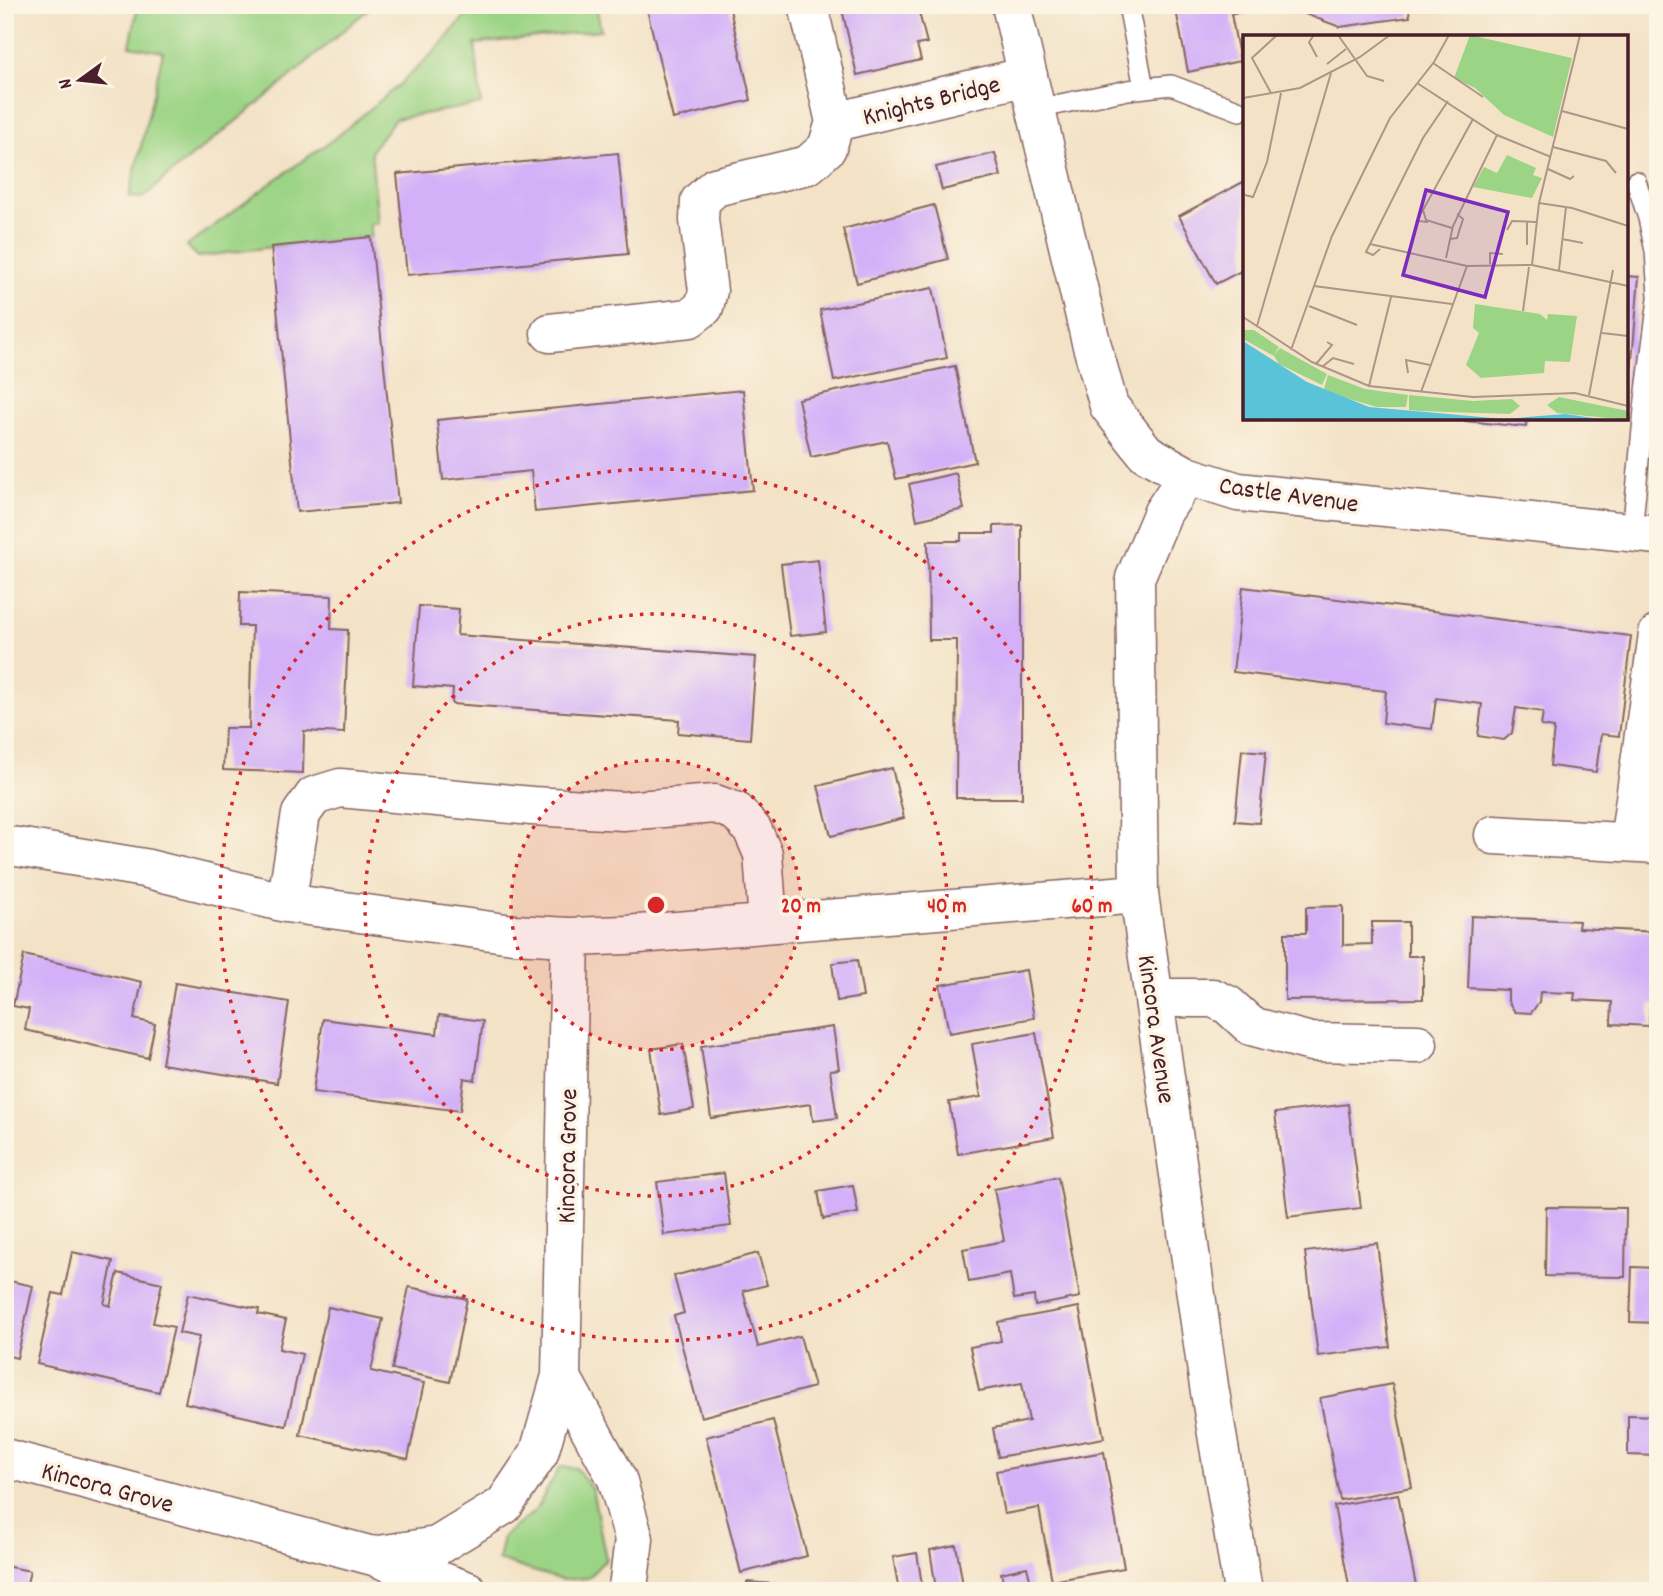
<svg xmlns="http://www.w3.org/2000/svg" width="1663" height="1596" font-family="Dekko,sans-serif">
<rect width="100%" height="100%" fill="#fcf5e5"/>
<filter id="ink" filterUnits="userSpaceOnUse"><feTurbulence type="fractalNoise" baseFrequency=".0143" numOctaves="2"/><feDisplacementMap in="SourceGraphic" scale="14" xChannelSelector="R" yChannelSelector="G"/><feConvolveMatrix kernelMatrix="1 2 1 2 8 2 1 2 1" color-interpolation-filters="sRGB"/></filter>
<filter id="wash" filterUnits="userSpaceOnUse"><feTurbulence type="fractalNoise" baseFrequency=".00686" numOctaves="4" result="noise"/><feDisplacementMap in="SourceGraphic" scale="28" xChannelSelector="R" yChannelSelector="G"/><feGaussianBlur stdDeviation="1.57" result="paint"/><feColorMatrix in="noise" values="0 0 0 0 0 0 0 0 0 0 0 0 0 0 0 0 0 1.4 0 .05"/><feComposite in="paint" operator="in"/></filter>
<g filter="url(#wash)">
<rect width="100%" height="100%" fill="#f3e2c6"/>
<!-- green -->
<path fill="#9cd485" stroke="#737a58" stroke-width="2" d="M138,5L279,11L322,7L330,5H373L276,89L165,178L143,198L129,197L163,52L130,46Z
M475,5H596L601,30L475,44L481,104L395,119L371,151L378,224H370L371,237L271,247L198,257L187,246L274,181L335,138L400,84L436,50Z
M560,1467L576,1468L592,1489L606,1559L588,1578L562,1580L498,1560L503,1536L535,1511Z"/>
<g id="blocks">
<!-- building -->
<path fill="#d3b0f8" d="M646,5H729L751,100L673,119Z
M841,5H917L927,43L917,45L921,60L857,75Z
M1175,5H1265V8L1231,14L1240,61L1188,72Z
M1281,5H1408L1410,17L1340,27Z
M618,153L628,254L407,275L397,174Z
M995,153L1001,176L942,190L936,167Z
M1245,181V269L1216,284L1179,216Z
M934,205L948,259L857,283L843,229Z
M371,237L398,503L297,512L271,247Z
M1626,276L1639,277L1630,384H1626Z
M933,288L947,358L834,381L820,310Z
M955,366L975,462L896,479L887,441L811,457L798,399Z
M743,390L753,490L535,512L531,471L443,480L437,420Z
M1456,418H1527L1526,427L1456,420Z
M956,473L964,509L917,520L909,484Z
M1022,525V798H956L957,640H929L928,541H961V533H994V526Z
M818,560L826,632L790,636L781,564Z
M1243,587L1631,636L1619,736L1601,734L1596,772L1550,766L1554,728L1541,726L1543,712L1516,708L1512,733L1504,740L1478,736L1482,704L1436,698L1432,729L1406,726L1383,723L1386,691L1233,672Z
M240,592L332,596L331,629L348,630L344,733L304,731L303,773L223,770L225,728H249L252,626H239Z
M419,606L459,609L457,635L756,657L750,739L678,733L679,720L452,704L453,689L413,686Z
M1242,750L1266,752L1259,823L1235,821Z
M892,768L904,818L831,836L818,786Z
M1343,906V945L1372,944V922H1408V956H1423V999L1285,1000V933H1306V907Z
M1471,916L1579,921L1578,928L1658,932V1004H1650L1649,1026L1611,1024L1612,1002L1574,1000L1575,993L1540,992L1539,1002L1531,1013L1515,1012L1508,1001V990L1468,988Z
M24,955L142,982L134,1019L155,1024L148,1058L25,1030L29,1009L13,1006Z
M857,960L863,997L837,1001L832,963Z
M1026,970L1034,1018L949,1033L940,985Z
M175,983L289,1002L277,1083L162,1064Z
M439,1015L483,1021L475,1080L464,1078L460,1111L313,1092L323,1019L437,1034Z
M833,1027L839,1069L830,1070L837,1118L813,1121L811,1104L711,1118L701,1046Z
M1036,1033L1054,1137L958,1154L949,1102L981,1097L972,1044Z
M683,1044L694,1109L661,1115L651,1049Z
M1348,1104L1361,1208L1288,1217L1275,1113Z
M724,1173L731,1226L664,1235L657,1182Z
M1058,1177L1080,1297L1035,1306L1034,1296L1014,1299L1010,1274L969,1282L963,1249L1004,1241L994,1189Z
M853,1185L858,1213L823,1219L818,1191Z
M1546,1207L1626,1208L1625,1277L1545,1276Z
M1377,1243L1390,1347L1318,1356L1305,1252Z
M72,1252L113,1261L104,1304L110,1306L118,1273L162,1283L153,1323L174,1327L159,1392L37,1364L53,1293L63,1295Z
M758,1253L767,1285L743,1291L758,1347L800,1336L814,1387L701,1417L674,1316L684,1313L674,1276Z
M1632,1267L1658,1268V1323L1630,1322Z
M5,1280L33,1286L17,1358L5,1355Z
M409,1287L467,1299L450,1382L392,1369Z
M188,1294L259,1309L258,1314L286,1320L279,1349L302,1354L286,1426L185,1403L199,1337L179,1333Z
M328,1307L383,1319L371,1371L424,1383L408,1459L300,1435Z
M1079,1307L1104,1438L998,1457L993,1428L1029,1421L1022,1383L979,1391L970,1347L1001,1341L998,1322Z
M1392,1384L1412,1487L1340,1500L1320,1398Z
M1628,1415L1658,1416V1456L1628,1455Z
M773,1420L807,1556L741,1573L706,1437Z
M1104,1452L1124,1568L1052,1581L1039,1508L1004,1514L996,1471Z
M1398,1494L1417,1591H1350L1334,1506Z
M956,1545L963,1585L936,1589L930,1550Z
M917,1553L923,1591H899L893,1557Z
M5,1566L30,1571L25,1591H5Z
M1027,1567L1033,1591H1006L1001,1573Z
M747,1582L839,1588V1591H747Z
M47,1583L76,1590V1591H45Z"/>
</g>
</g>
<g filter="url(#ink)">
<use href="#blocks" fill-opacity="0" stroke="#856361" stroke-width="2"/>
<g fill="none" stroke-linecap="round" stroke-linejoin="round">
<!-- lane casing -->
<g stroke="#856361" stroke-width="22">
<path id="lane" d="M1128,5L1144,88
M1036,109L1128,90L1171,85L1240,111
M1636,181L1648,218L1655,251L1658,295
M1632,532L1645,399L1658,299"/>
</g>
<!-- street casing -->
<g stroke="#856361" stroke-width="41">
<path id="street" d="M808,5L835,122L1028,76
M550,333L690,318L704,307L708,291L699,220L700,201L715,187L808,165L827,148L835,122
M1187,476L1163,512L1135,578L1139,894L1209,1386L1243,1591
M1494,835L1658,844
M1629,842L1658,634
M5,845L144,868L286,903L513,934L570,937L626,935L1139,894
M286,903L301,814L314,796L340,788L532,806L623,811L715,804L737,812L753,831L763,854L768,923
M1154,998H1213L1228,1005L1251,1026L1311,1042L1418,1044
M561,1376L617,1479L634,1539L628,1588L626,1591
M5,1458L373,1556L437,1546L504,1505L539,1453L561,1376L570,937
M378,1558L468,1591"/>
</g>
<!-- secondary casing -->
<g stroke="#856361" stroke-width="41">
<path id="secondary" d="M1011,5L1091,342L1109,406L1146,453L1187,476L1238,492L1658,535"/>
</g>
<!-- lane -->
<use href="#lane" stroke="#fff" stroke-width="19"/>
<!-- street -->
<use href="#street" stroke="#fff" stroke-width="38"/>
<!-- secondary -->
<use href="#secondary" stroke="#fff" stroke-width="38"/>
</g>
</g>
<!-- distance rings -->
<circle cx="656" cy="905" r="145" fill="#d62828" fill-opacity=".12"/>
<g fill="none" stroke="#d62828" stroke-width="3.5" stroke-dasharray="3.5 7">
<circle cx="656" cy="905" r="145"/>
<circle cx="656" cy="905" r="291"/>
<circle cx="656" cy="905" r="436"/>
</g>
<g text-anchor="middle" stroke-width="7" stroke-linejoin="round" paint-order="stroke">
<!-- street labels -->
<g font-size="26" fill="#4a1f2b" stroke="#fcf5e5">
<text transform="translate(931 99) rotate(-14)" y="9">Knights Bridge</text>
<text transform="translate(1289 493) rotate(8)" y="9">Castle Avenue</text>
<text transform="translate(1158 1029) rotate(82)" y="9">Kincora Avenue</text>
<text transform="translate(566 1156) rotate(-89)" y="9">Kincora Grove</text>
<text transform="translate(108 1486) rotate(15)" y="9">Kincora Grove</text>
</g>
</g>
<!-- overview -->
<g transform="translate(1243 35)">
<rect width="385" height="385" fill="#f3e2c6"/>
<path d="M227,0L329,23L310,102L261,80L232,53L211,43ZM264,120L293,133L290,140L299,143L289,163L230,152L241,132L254,138ZM232,269L297,279L304,285L305,279L334,281L327,327L302,326L301,338L238,343L223,330L236,298L230,293ZM0,295H11L36,312L31,320L37,313L84,339L79,350L36,329L31,321L0,304ZM85,340L122,354L165,360L163,372H134L96,361L81,354ZM166,360L230,366L269,364L277,371L267,379L177,376L166,375ZM316,362L385,376V385L314,378L304,370Z" fill="#9cd485"/>
<path d="M0,306L64,347L126,372L261,384L322,379L364,385H0Z" fill="#5bc3d8"/>
<path fill="none" stroke="#af9488" stroke-width="2" d="M71,0L66,7L74,22M95,0L124,41L141,46M190,28L240,62M84,29L103,14M174,48L254,100L308,122M28,58L9,23L34,0M0,63L57,53L117,22L147,0M319,76L385,94M310,112L363,126L373,138M305,134L327,144L331,141M2,160L10,162L24,127L38,58M296,168L329,173L385,191M179,176L174,186L185,187M209,193L183,185L180,175L230,84M264,195L269,186L293,187M207,204L214,203L220,184L214,179M319,204L340,208M127,209L224,231M284,210V187M137,214L130,220L123,217L180,103L205,66M203,223L210,191L254,100M247,229V218L260,219M289,230L385,251M316,235L323,172M71,251L209,269M66,271L114,290M280,276L286,232M0,282L69,327L126,351L230,362L332,358L385,371M14,291L88,38M359,298L385,301M48,315L89,201L147,83L191,27L206,0M73,329L89,310L84,307M79,332L90,323L111,329M165,338L163,325L187,330M126,351L148,262M178,357L224,231L289,230L296,168L337,0M346,360L370,235"/>
<path fill="#7b2cbf" fill-opacity="0.15" stroke="#7b2cbf" stroke-width="3.5" d="M183,155L265,177L242,262L160,240Z"/>
<rect width="385" height="385" fill="none" stroke="#4a1f2b" stroke-width="3.5"/>
</g>
<circle cx="656" cy="905" r="10" fill="#d62828" stroke="#fcf5e5" stroke-width="3.5"/>
<g font-size="21" text-anchor="middle" font-weight="bold" fill="#d62828" stroke="#fcf5e5" stroke-width="7" stroke-linejoin="round" paint-order="stroke">
<text x="801" y="912">20 m</text>
<text x="947" y="912">40 m</text>
<text x="1092" y="912">60 m</text>
</g>
<!-- margin -->
<rect width="1663" height="1596" fill="none" stroke="#fcf5e5" stroke-width="28"/>
<!-- north arrow -->
<g transform="translate(80 80) rotate(255)" stroke="#fcf5e5" stroke-width="5" paint-order="stroke">
<path d="M0-5L12 26L0 18L-12 26Z" fill="#4a1f2b"/>
<text y="-10" font-size="19" font-weight="bold" text-anchor="middle" fill="#4a1f2b">N</text>
</g>
</svg>
